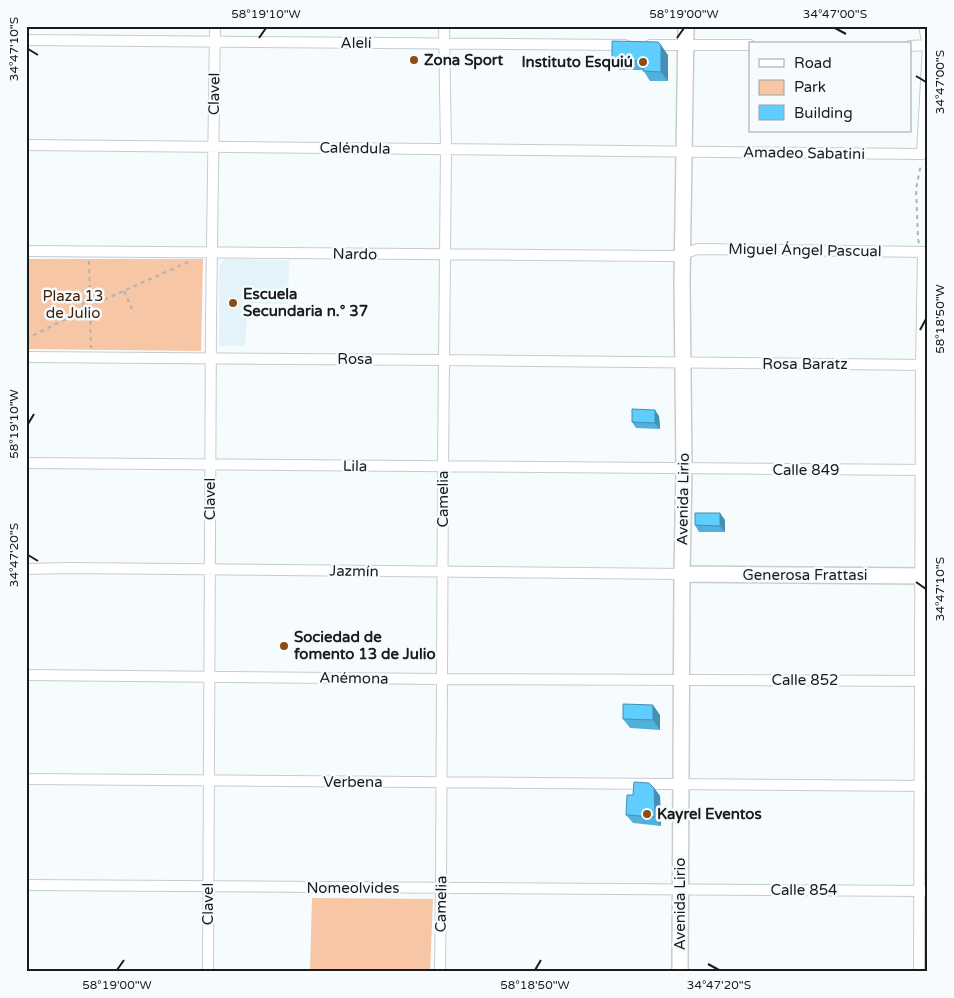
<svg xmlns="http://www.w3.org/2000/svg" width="954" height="998" font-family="'Varela Round',sans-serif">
<rect width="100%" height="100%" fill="#f6fbfe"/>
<!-- built -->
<path fill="#e4f2f9" d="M226,259L289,260L288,304L248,303L245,346H219V265Z"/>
<!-- green -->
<path fill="#f7c6a4" d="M26,259H203L201,351L26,349Z
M924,896H928V972H925Z
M312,898L433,899L430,972H310Z"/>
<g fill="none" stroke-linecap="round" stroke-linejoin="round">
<!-- minor casing -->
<g stroke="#c7cccf" stroke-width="12">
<path id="minor" d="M26,40L625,45
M650,45H750
M910,46L928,45
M26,145L922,154L928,45L924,26
M26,251C240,251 454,255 669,256H675L698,249L928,252
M26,357L444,360L928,365
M26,463L928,470
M26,569L69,568L682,574
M26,675L442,679L928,681
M26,779L928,786
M26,885L928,891
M208,972L211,320L215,26
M440,972L441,889L443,467L446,149L444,26
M919,972L921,365L923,253"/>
</g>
<!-- secondary casing -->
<g stroke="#c7cccf" stroke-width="18">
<path id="secondary" d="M682,574L928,576
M680,972L682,574L684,469L682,282L686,26"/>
</g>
<!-- path -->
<path stroke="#afb3b5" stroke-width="2" stroke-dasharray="4 4" stroke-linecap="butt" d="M919,243L918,239L916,189L921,164
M89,261L90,298
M124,291L132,309
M83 306a7 7 0 1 1 14 0a7 7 0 1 1-14 0Z
M97,303L188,262
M90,313L91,348
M26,339L84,310"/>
<!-- minor -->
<use href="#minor" stroke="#fff" stroke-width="10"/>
<!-- secondary -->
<use href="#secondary" stroke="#fff" stroke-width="15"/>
</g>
<!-- wall -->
<path fill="#52b1da" d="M668,55V81H650L643,70H619L612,60Z
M659,416L660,429L636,428L632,422Z
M725,520V532H699L695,525Z
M660,715V730L630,728L623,719Z
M654,788L660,796L661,826L633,823L626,815L633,795Z"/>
<!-- shaded-wall -->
<path fill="#4290b2" d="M661,45L668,55V81L661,72Z
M655,410L659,416L660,429L655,423Z
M720,513L725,520V532L720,526Z
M653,705L660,715V730L653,720Z
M654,788L660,796L661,826L655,817Z"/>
<!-- building -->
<path fill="#5fcefe" stroke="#4290b2" d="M612,41L658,42L661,45V72L643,71L644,61L612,60Z
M632,409L655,410V423L632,422Z
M695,513H720V526L695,525Z
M623,704L653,705V720L623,719Z
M634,782L649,783L654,788L655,817L626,815L627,795H633Z"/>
<!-- ticks -->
<path fill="none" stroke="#191b1c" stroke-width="2" d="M835,28L846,34M259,38L266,28M677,38L684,28M28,49L38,55M916,76L926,82M920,330L926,319M28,424L34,414M28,555L38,561M916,582L926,589M708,964L719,970M117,970L124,960M535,970L541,960"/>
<!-- markers -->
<g fill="#8c4c13" stroke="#f6fbfe" stroke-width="2">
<circle cx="414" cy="60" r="5"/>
<circle cx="643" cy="62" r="5"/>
<circle cx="233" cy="303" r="5"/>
<circle cx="284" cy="646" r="5"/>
<circle cx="647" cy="814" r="5"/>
</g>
<g text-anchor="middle" stroke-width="5" stroke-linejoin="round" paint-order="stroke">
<!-- street labels -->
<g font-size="15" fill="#191b1c" stroke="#f6fbfe">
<text x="356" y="48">Alelí</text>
<text transform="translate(214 94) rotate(-89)" y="5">Clavel</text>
<text transform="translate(355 148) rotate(1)" y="5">Caléndula</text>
<text transform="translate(804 153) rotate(1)" y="5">Amadeo Sabatini</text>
<text transform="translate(805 250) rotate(1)" y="5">Miguel Ángel Pascual</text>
<text transform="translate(355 254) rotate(1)" y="5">Nardo</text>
<text x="355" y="364">Rosa</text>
<text x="805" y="369">Rosa Baratz</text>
<text transform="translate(355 466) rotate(1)" y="5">Lila</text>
<text x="806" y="475">Calle 849</text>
<text transform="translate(210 499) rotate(-90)" y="5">Clavel</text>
<text transform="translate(443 499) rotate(-90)" y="5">Camelia</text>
<text transform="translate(683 499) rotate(-89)" y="5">Avenida Lirio</text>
<text transform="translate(354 571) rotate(1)" y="5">Jazmín</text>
<text x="805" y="580">Generosa Frattasi</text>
<text transform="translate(354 678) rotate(1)" y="5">Anémona</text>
<text x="805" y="685">Calle 852</text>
<text x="353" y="787">Verbena</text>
<text x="353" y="893">Nomeolvides</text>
<text x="804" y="895">Calle 854</text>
<text transform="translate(208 904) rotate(-90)" y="5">Clavel</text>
<text transform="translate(441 904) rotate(-89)" y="5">Camelia</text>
<text transform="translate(680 904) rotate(-90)" y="5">Avenida Lirio</text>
</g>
<!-- poi labels -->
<g font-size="15" font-weight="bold" fill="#191b1c" stroke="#f6fbfe" text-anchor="start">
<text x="424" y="65">Zona Sport</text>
<text x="633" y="67" text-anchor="end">Instituto Esquiú</text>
<text x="243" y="299">Escuela<tspan x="243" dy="17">Secundaria n.° 37</tspan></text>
<text x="294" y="642">Sociedad de<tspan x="294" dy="17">fomento 13 de Julio</tspan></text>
<text x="657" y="819">Kayrel Eventos</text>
</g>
<!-- park labels -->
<g font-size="15" fill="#412208" stroke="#f6fbfe">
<text x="73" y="301">Plaza 13<tspan x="73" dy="17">de Julio</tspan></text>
</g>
</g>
<!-- border -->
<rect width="954" height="998" fill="none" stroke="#f6fbfe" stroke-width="55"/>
<!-- legend -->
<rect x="749" y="42" width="162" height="90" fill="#f6fbfe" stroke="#9ea1a4"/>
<rect x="759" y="59" width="25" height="8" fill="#ffffff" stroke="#9ea1a4"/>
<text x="794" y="68" font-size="15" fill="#191b1c">Road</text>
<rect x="759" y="80" width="25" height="15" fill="#f7c6a4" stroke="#9ea1a4"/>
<text x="794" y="92" font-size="15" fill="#191b1c">Park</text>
<rect x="759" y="105" width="25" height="15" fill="#5fcefe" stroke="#9ea1a4"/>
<text x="794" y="118" font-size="15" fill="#191b1c">Building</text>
<rect x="28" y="28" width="898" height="942" fill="none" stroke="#191b1c" stroke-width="2"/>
<g font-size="12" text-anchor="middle" fill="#191b1c">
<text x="266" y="18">58°19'10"W</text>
<text x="684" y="18">58°19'00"W</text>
<text x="835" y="18">34°47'00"S</text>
<text transform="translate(14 49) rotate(-90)" y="4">34°47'10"S</text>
<text transform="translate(940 82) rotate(-90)" y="4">34°47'00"S</text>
<text transform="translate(940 319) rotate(-90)" y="4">58°18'50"W</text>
<text transform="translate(14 424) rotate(-90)" y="4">58°19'10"W</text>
<text transform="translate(14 555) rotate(-90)" y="4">34°47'20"S</text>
<text transform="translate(940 589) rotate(-90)" y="4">34°47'10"S</text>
<text x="117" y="989">58°19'00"W</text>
<text x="535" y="989">58°18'50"W</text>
<text x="719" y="989">34°47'20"S</text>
</g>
</svg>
